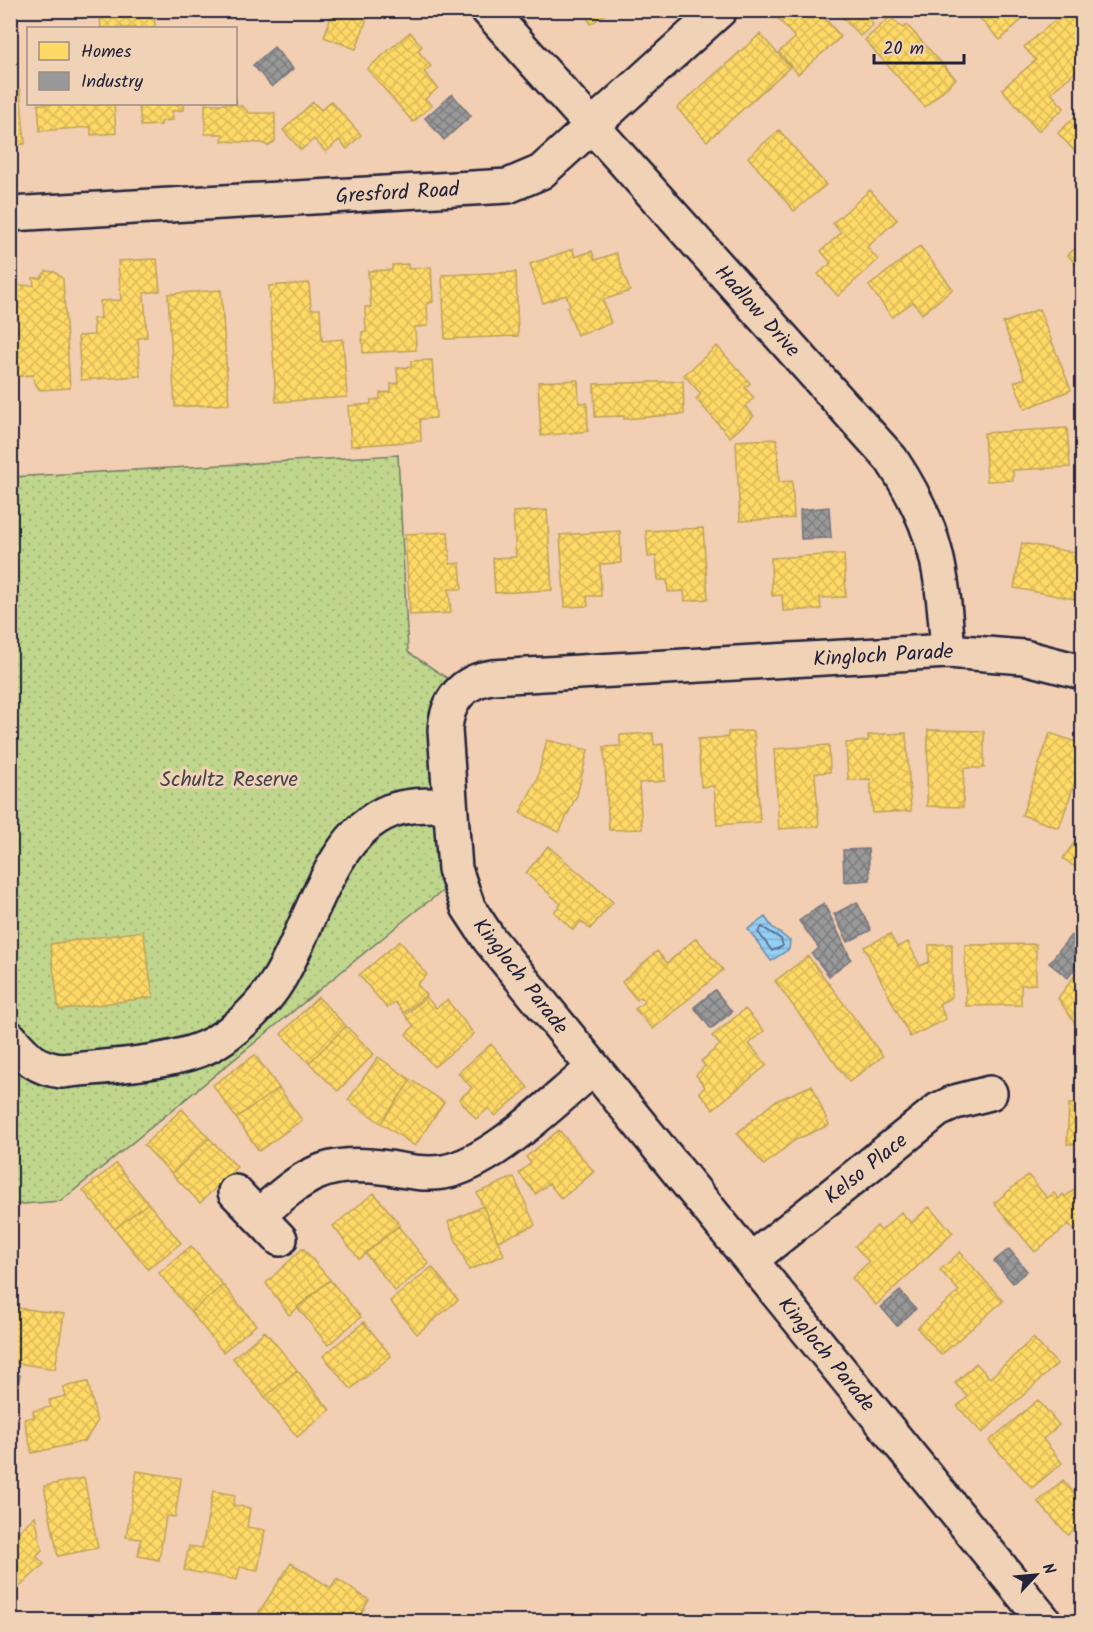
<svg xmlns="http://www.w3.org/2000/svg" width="1093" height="1632" font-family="Kalam,sans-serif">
<defs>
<pattern id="park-dots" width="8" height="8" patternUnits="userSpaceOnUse" patternTransform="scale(1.5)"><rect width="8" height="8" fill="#bfd68c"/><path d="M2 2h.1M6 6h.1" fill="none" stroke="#a4b77a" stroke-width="1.8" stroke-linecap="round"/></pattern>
<pattern id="water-rules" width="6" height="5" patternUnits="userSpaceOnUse" patternTransform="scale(1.5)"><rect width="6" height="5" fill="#96cff5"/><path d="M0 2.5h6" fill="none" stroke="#81b1d3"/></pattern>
<pattern id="homes-cross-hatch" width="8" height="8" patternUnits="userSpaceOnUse" patternTransform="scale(1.5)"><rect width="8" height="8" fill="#ffd966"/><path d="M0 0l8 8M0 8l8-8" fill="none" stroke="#daba59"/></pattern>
<pattern id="industry-cross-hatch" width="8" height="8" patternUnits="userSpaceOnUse" patternTransform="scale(1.5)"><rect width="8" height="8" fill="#999"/><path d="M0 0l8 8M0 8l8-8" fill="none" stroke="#7c7c7e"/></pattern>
</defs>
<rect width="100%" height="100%" fill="#f2ceb2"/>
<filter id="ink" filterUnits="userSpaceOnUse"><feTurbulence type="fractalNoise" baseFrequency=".0167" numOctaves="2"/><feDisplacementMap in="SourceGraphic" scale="12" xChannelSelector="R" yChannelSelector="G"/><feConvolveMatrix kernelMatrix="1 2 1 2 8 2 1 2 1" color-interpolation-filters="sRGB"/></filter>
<g filter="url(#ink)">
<!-- park -->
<path fill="url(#park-dots)" stroke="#707c64" stroke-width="1.5" d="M398,455L408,652L462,688L458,880L418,909L61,1201L11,1205V477Z"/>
<!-- water -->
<path fill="url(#water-rules)" stroke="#688aab" stroke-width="1.5" d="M765,917L772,927L790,941L789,949L771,961L748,929Z"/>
<!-- homes -->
<path fill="url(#homes-cross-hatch)" stroke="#bda259" stroke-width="1.5" d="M94,10H154L155,28H101L100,11Z
M333,10H370L356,49L324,37Z
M582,10H611L591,24Z
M787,10H818L841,37L798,74L779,52L795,38L778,18Z
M980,10H1032L1000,40L976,14Z
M1067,10L1082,27V66L1051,93L1064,108L1038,131L1002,89L1036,60L1024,47Z
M846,11L880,10L881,11L870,21L873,25L860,36L841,16Z
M890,17L903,28L907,25L956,79L925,107L865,40Z
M410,32L422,46L418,51L431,66L424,72L438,88L425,99L432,105L413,122L367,69Z
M760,34L790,67L707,141L677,108Z
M10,90H20L25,144L10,145Z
M236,98L237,106H242L249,113H275V141L268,146L262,143L222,141L223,134H205V104H236Z
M331,101L361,135L347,149L339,140L326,152L314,139L301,150L283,130L313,102L321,110Z
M38,104H114L116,133L91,135V127L40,131Z
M139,104H184V110L172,111L173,120L162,121L161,125L141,126Z
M1082,110V153L1079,156L1058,133Z
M779,130L826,185L794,211L748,157Z
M870,190L897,220L867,247L878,260L838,296L818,274L831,263L821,251L841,233L833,223Z
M1082,242V272L1068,255Z
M920,246L953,289L922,314L913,302L892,317L869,286Z
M573,249L575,257L592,251L595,260L616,253L630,291L603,300L611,323L577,335L567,307L570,305L566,295L543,303L530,264Z
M157,259L160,291L144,293L147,337L138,338L140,376L81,380L78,336L94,335L93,319L101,318L100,301L121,300L118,261Z
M408,264V269L431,267L433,302L427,303L428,326L415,327L416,350L363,353L362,332H366L365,307H371L368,271L392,270V265Z
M46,271L55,272L63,279L70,388L40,390L34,383L33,375L10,377V286L34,285L33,278H41Z
M516,272L518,336L445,339L442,275Z
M309,283L311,309H320L322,341L343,339L347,397L276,402L269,286Z
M221,290L229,404L175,407L168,294Z
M1039,309L1071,390L1025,409L1014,382L1025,378L1003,323Z
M717,346L750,383L745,388L754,398L745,406L754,416L730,437L696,399L701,394L684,375Z
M432,360L436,418L420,419L421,441L351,446L348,406L371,404V400L380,399V393L391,392V384L398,383L397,368L411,367V361Z
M578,380L579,403H587L588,431L541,436L538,382Z
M683,381L684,414L624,419V416L595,417L594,384Z
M1067,428L1070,467L1013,470V480L987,481L984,433Z
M777,439L779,482L792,481L794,518L740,521L736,441Z
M547,510L552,590L495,593L493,558L516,557L513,512Z
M703,528L708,599L685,601L684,591L668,592L667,580H658L656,556L648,557L646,531Z
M620,531L621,563L600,564L601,596H587L588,606L565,607L560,535Z
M448,532L450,564L460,563L462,589H449L451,613L410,615L405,534Z
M1022,543L1082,554L1074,599L1014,588Z
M844,554L846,597L820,598L821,609L783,611L782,595L772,596L771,558Z
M928,730L984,731V768H964L963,807L927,806Z
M754,731L760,822L717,825L714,786L701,787L698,739L728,737V732Z
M653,733L654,745L663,744L665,781L639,783L642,829L609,830L604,747L620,746V735Z
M906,733L911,811L873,813L870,779L848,780L846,743L868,741V735Z
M1050,733L1082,744V762L1059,828L1022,815Z
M547,740L588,750L577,795L559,832L520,813L537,779Z
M829,745L830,772L815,773L819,826L779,829L774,749Z
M1082,832V872L1063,858Z
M548,846L613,902L590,929L581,921L573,930L554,912L561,904L526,873Z
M143,931L153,997L59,1010L50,944Z
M890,934L897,947L908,942L920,966L929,962V945L952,944V997L939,1004L946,1019L910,1037L864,947Z
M696,938L723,970L653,1029L635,1009L645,1001L641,997L637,1000L622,982L657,951L667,963Z
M400,941L427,975L417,984L426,995L404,1013L395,1002L387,1008L359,975Z
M1036,944V984L1021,985V1005L966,1006L965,945Z
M808,956L883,1056L849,1082L775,981Z
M1082,966V1034L1058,998Z
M318,997L346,1026L309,1063L281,1034Z
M426,997L436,1008L447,1000L474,1034L434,1067L406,1034L414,1026L405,1015Z
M745,1009L764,1031L749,1044L767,1065L713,1109L699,1092L705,1087L696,1075L705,1066L701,1061L720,1045L712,1036Z
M346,1026L374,1054L338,1091L309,1063Z
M491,1044L528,1088L495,1116L489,1108L476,1119L459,1099L472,1088L458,1073Z
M255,1055L279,1088L236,1118L213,1085Z
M378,1057L411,1080L381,1123L348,1100Z
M411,1080L444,1102L415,1146L381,1123Z
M812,1085L829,1125L795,1140L764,1165L737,1133L774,1102Z
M279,1088L302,1120L259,1151L236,1118Z
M1069,1104L1082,1105V1144H1067Z
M182,1109L209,1138L172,1174L144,1145Z
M559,1130L594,1172L561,1199L549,1183L536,1194L519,1173L531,1163L526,1157Z
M209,1138L237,1167L200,1203L172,1174Z
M116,1164L148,1203L115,1229L83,1190Z
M1028,1175L1047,1198L1054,1193L1059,1199L1063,1194L1065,1197L1082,1183V1223L1074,1230L1069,1224L1035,1252L994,1203Z
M514,1177L535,1225L498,1241L477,1193Z
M374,1193L400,1225L359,1259L333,1226Z
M148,1203L181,1243L148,1269L115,1229Z
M483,1206L504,1255L469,1270L448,1222Z
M929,1207L953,1233L876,1305L852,1278L869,1262L855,1246L877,1226L881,1231L901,1212L911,1223Z
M398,1226L429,1264L395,1291L365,1253Z
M191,1246L223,1285L191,1312L159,1273Z
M303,1248L330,1280L289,1315L266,1283Z
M960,1252L1003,1301L941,1355L917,1328L959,1291L940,1270Z
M432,1267L458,1300L417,1334L390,1301Z
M330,1280L361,1317L328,1345L297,1307Z
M223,1285L256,1325L223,1352L191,1312Z
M10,1307L64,1314L55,1369L10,1362Z
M364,1322L391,1356L351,1389L323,1356Z
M265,1331L297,1370L265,1397L233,1358Z
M1033,1338L1057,1364L982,1433L957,1406L968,1397L955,1383L976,1363L990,1378Z
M297,1370L330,1410L297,1437L265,1397Z
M88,1382L97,1422L85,1441L32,1453L24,1419L34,1417L33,1411L51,1407L49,1400L66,1396L63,1387Z
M1038,1400L1059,1425L1043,1439L1062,1463L1032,1488L989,1441Z
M137,1471L181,1478L175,1517L166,1516L159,1560L138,1556L141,1539L126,1537Z
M84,1478L98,1548L58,1556L44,1486Z
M1063,1480L1073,1492L1082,1484V1521L1068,1535L1038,1502Z
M213,1491L235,1495L233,1505L250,1508L247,1527L265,1530L258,1570L240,1567L237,1580L184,1570L189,1546L202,1548Z
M35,1516L42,1550L36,1556L44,1564L15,1591L10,1587V1530L15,1535Z
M291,1563L331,1588L337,1579L369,1600L356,1622H317L304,1613L298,1622H274L259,1612Z"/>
<!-- industry -->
<path fill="url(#industry-cross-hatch)" stroke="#75757d" stroke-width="1.5" d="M274,47L293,69L272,87L253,65Z
M452,94L471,116L444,140L425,118Z
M829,507L831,538L801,539L800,510Z
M868,849L870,880L844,882L843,850Z
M857,902L871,930L848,942L834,914Z
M824,903L851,959L829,976L812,954L819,948L799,921Z
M1071,935L1082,944V959L1068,978L1049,963Z
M715,990L732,1012L711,1029L694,1007Z
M1009,1249L1027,1271L1013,1283L994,1261Z
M900,1291L916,1309L897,1326L881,1307Z
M10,1373L20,1375L14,1402L10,1401Z
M1082,1428V1445L1074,1436Z"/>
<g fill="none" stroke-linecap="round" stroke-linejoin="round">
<!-- shore -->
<path stroke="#506785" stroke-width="1.5" d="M762,927L781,939L783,946L772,951L758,932Z"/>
<!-- minor casing -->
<g stroke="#22223b" stroke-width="38">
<g id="minor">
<path id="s1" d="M488,10L891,459C938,529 942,570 948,651"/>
<path id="s2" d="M10,214L508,186L541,172L720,10"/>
<path d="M10,1038C26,1057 37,1069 62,1071C105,1066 178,1064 214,1043C239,1028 264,1004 279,979C310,928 330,834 390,811C409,804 429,805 449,805"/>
<path d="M235,1192L280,1239"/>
<path d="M258,1216C305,1174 324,1159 389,1168C406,1171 425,1175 443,1172C492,1164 554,1100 593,1069"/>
<path id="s3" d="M751,1260L938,1110L955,1102L990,1093"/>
<path id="s4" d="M1045,1622L489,939L468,907L455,869L445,730C447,700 463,681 492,677L948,651L1024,657L1082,672"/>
</g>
</g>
<!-- minor -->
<use href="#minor" stroke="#f0d2b6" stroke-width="33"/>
</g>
</g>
<g text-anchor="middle" stroke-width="6" stroke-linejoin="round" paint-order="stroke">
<!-- street labels -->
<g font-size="21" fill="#22223b" stroke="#f0d2b6">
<text dy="7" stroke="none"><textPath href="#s2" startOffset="388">Gresford Road</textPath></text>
<text dy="7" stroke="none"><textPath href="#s1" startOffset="404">Hadlow Drive</textPath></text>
<text dy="7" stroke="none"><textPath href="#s4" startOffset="1568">Kingloch Parade</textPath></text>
<text transform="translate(521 976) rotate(52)" y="7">Kingloch Parade</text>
<text dy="7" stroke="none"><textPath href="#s3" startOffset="147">Kelso Place</textPath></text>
<text transform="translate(827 1354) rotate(51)" y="7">Kingloch Parade</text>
</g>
<!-- park labels -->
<g font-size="21" fill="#41464b" stroke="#f0d2b6">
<text x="229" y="786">Schultz Reserve</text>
</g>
</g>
<!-- margin -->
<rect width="1093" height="1632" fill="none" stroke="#f0d2b6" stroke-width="36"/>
<rect x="18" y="18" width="1057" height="1596" fill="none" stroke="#22223b" stroke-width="2" filter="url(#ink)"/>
<!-- legend -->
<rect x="27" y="27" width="210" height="78" fill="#f0d2b6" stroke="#9e8c85" stroke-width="1.5"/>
<rect x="39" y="42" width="30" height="18" fill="#ffd966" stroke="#9e8c85" stroke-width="1.5"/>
<text x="81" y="57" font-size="18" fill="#22223b">Homes</text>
<rect x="39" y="72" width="30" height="18" fill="#999999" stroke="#9e8c85" stroke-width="1.5"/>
<text x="81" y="87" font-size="18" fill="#22223b">Industry</text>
<!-- north arrow -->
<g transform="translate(1036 1575) rotate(64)" stroke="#f0d2b6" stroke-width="4.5" paint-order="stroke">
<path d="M0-4.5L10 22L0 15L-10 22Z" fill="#22223b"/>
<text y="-9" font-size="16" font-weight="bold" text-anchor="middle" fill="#22223b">N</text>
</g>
<!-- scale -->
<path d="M874 54v9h90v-9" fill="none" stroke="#22223b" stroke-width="3"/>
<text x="883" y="54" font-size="18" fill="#22223b" stroke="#f0d2b6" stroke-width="4.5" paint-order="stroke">20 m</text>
</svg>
